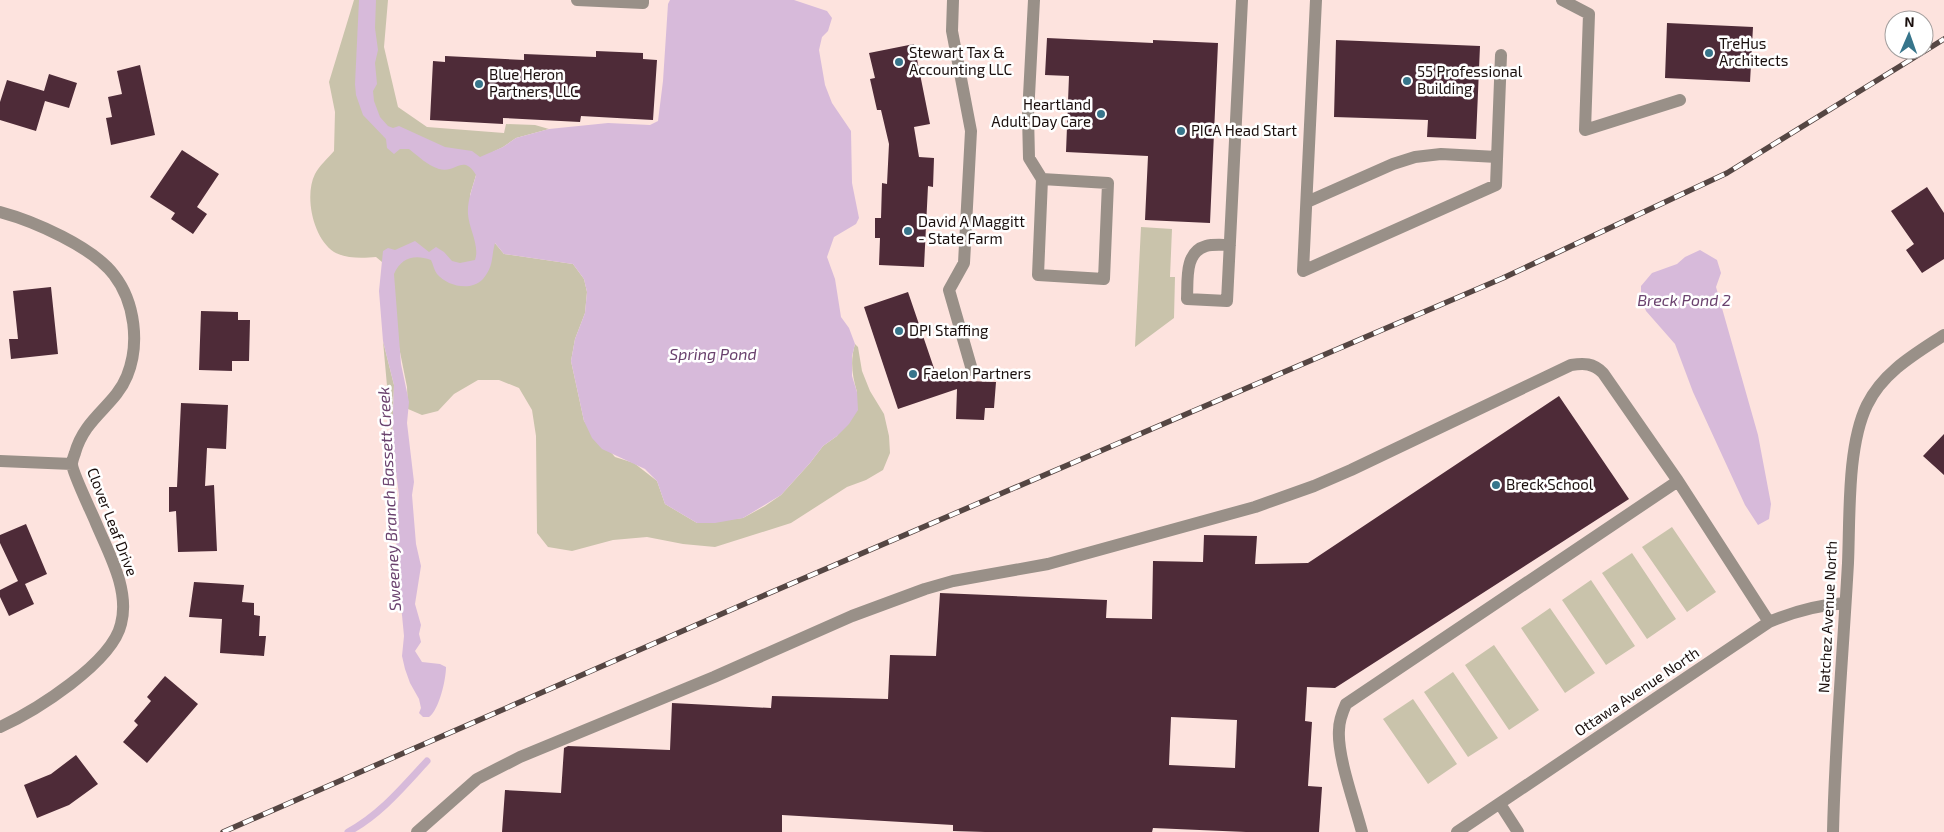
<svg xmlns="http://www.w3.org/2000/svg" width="1944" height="832" font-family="'Exo 2',sans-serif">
<rect width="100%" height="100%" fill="#fde3de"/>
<!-- green -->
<path fill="#c9c3ab" d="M354,0H388L384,47L398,107L427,127L504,133L506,124L535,125L549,129L516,138L503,147L493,152L476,175L470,195L494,242L504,254L573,264L584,279L587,292L585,313L575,339L571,361L584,421L615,457L634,463L657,481L665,504L697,523L743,518L765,506L781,495L810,463L823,446L837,436L857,392C852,375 850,361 855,344L858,347L862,371L870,391L884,414L889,436L890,453L883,470L866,480L847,487L791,523L715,547L683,544L647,537L613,540L572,551L548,547L537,533L536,436L532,410L519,388L499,380H478L454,394L438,411L422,415L408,409L407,387L382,262L376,257C363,258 346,259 334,252C313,238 304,196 315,174C319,166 328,158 334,151L335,112L329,82Z
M1141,227L1172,229L1170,277H1175L1174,318L1135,347Z
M383,341L394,385L392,442Z
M1672,527L1716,592L1687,612L1642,547Z
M1632,553L1676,619L1647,639L1602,573Z
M1591,580L1635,646L1606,665L1562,600Z
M1550,608L1595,673L1565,693L1521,628Z
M1494,645L1539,710L1509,730L1465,665Z
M1453,672L1498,738L1468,757L1424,692Z
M1413,699L1457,764L1428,784L1383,719Z"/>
<!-- water -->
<path fill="#d7bada" d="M359,0H376L375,28L378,50L375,63L377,84L373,91L374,101L380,117L388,126L393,128L399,126L445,147L472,151L480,157L503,147L516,138L549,129L608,123L650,125L658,121L663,81L668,4L670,0H794L827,11L832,18L828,31L822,37L819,50L825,85L832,103L851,131L852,183L859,218L856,224L834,237L827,257L835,279L841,317L849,328L855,344L852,356V376L857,392L858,410L849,424L837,436L823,446L810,463L781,495L743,518L715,523H697L665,504L657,481L645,469L602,449L592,438L584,421L571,361L575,339L585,313L587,292L584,279L573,264L504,254L495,243C491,257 494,266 483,279C471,292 447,286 437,274C434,270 433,264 431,260C414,254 401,258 394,274L401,364L409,402L407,423L414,482L412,495L416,544L421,566L415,604L421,625L419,634L421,642L415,651L422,662L440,664L446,667C446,680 439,710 429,717H423L419,713L421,708L419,699L410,683L405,669L402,656L404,636L397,563L396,529L399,495L392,442L394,385L383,341L379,291L383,251L388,248L395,250L415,241L429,252L436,247L444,252L452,261L460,263L475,260C480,246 469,229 468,214C467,201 473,187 476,175C463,153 456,174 439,169C427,165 418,156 409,149H400L394,154L387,148L386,139L363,115L356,95L355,84Z
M1700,250L1717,260L1721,273L1716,287L1758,435L1771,504L1769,519L1758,525L1745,505L1693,392L1675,344L1646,311L1641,296V286L1652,273L1677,264L1685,257Z"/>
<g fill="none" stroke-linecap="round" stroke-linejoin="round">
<!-- stream -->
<path stroke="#d7bada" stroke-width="7" d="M348,832C380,815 403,787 427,761"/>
</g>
<!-- building -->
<path fill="#4e2b38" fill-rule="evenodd" d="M1667,23L1753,27L1750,82L1665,78Z
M1047,38L1153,43V40L1218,43L1210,223L1145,220L1148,156L1066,152L1069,76L1045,75Z
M1336,40L1480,46L1476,139L1427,137L1428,120L1334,117Z
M914,44L930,124L914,127L919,157L934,158L933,187L928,186L924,267L879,265L880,238H875V218H881L882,183L887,184L889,144L881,110H877L870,79L875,78L869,53Z
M596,51L643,53V59L657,60L653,120L581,116L580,122L503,118V124L430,120L433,61L445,62V56L524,60V54L596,57Z
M140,65L155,135L111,145L106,118L112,117L108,97L122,94L117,71Z
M49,74L77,83L69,108L45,101L36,131L0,120V102L7,80L44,91Z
M182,150L219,174L197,207L207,214L193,234L171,219L175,213L150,197Z
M1927,187L1944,213V259L1922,273L1906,250L1914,244L1891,211Z
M51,287L58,354L11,359L9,339H18L13,291Z
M908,292L938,380L996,382L994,408H985L984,420L956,419L957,389L898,409L864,307Z
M201,311L238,312V320H250L249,361H232V371L199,370Z
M1559,396L1629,499L1335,688L1307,687L1305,721L1312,722L1308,786L1322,787L1319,832H1246L1153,828L1152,832H985L953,831V825L782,815V832H502L505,790L561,793L564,748L568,746L670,750L672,703L771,708L772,696L888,699L890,655L936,656L940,593L1107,600L1106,618L1152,619L1153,561L1203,562L1204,535L1257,536L1255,564L1308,563ZM1171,717L1237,720L1235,768L1169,765Z
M181,403L228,405L226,449L207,448L205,486L214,485L217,551L178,552L176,511L169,512V487H177Z
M1944,434V475L1923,456Z
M26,524L47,574L25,584L34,604L9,616L0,597V590L18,581L0,543V535Z
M194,582L244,585L242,602L254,603V615L260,616L259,636H266L264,656L220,653L222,619L189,617Z
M165,676L198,704L147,763L123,742L138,725L134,721L151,701L147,697Z
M76,755L98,784L69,805L37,818L24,785L51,774Z"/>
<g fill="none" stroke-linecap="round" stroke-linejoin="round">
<!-- minor -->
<path stroke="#999088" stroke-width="12" d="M577,0L643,3V0
M953,0L952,31L971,131L964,263L949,290L972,370
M1034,0L1028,115L1029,158L1042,179L1038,275L1104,279L1108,183L1042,179
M1316,0L1303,271L1496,185L1501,55
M1562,0L1589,14L1585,130L1680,100
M1307,202L1393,164L1415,157L1441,154L1497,157
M0,212C34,221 93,247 114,275C135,302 140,344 127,376C115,406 85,417 75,453C74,456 72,461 72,464C72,472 92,513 96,523C109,554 130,590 121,624C112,663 35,711 0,727
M1230,245C1222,245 1213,244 1206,246C1184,252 1188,281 1187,299L1227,301L1242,0
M0,461L72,464
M1500,804L1518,832
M417,832L477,779L520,757L714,677L852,616L925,589L953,581L1048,564L1255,507L1314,486L1351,470L1571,365C1584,363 1593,363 1603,373L1678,481L1769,622
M1362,832C1355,805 1337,756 1339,730C1339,721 1342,713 1346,704L1678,481
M1457,832L1769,622C1795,611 1818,605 1845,603
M1833,832C1835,742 1843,653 1848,563C1850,517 1847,446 1867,405C1883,372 1915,354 1944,335"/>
<!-- rail casing -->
<g stroke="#554643" stroke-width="5.5">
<path id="rail" d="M223,832L758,598L1503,278L1727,173L1944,39"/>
</g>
<!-- rail -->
<use href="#rail" stroke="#fff" stroke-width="4" stroke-dasharray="11" stroke-linecap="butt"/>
</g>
<!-- markers -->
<g fill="#37758b" stroke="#fff" stroke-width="2">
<circle cx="1709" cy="53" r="5"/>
<circle cx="899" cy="62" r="5"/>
<circle cx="1407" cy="81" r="5"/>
<circle cx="479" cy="84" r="5"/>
<circle cx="1101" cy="114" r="5"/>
<circle cx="1181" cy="131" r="5"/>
<circle cx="908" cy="231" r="5"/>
<circle cx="899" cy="331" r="5"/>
<circle cx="913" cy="374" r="5"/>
<circle cx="1496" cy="485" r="5"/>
</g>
<g text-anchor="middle" stroke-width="5" stroke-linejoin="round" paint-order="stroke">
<!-- poi labels -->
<g font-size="15" fill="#1a0f0d" stroke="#fff" text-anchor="start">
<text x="1719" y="49">TreHus<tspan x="1719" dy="17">Architects</tspan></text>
<text x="909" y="58">Stewart Tax &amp;<tspan x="909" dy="17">Accounting LLC</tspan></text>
<text x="1417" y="77">55 Professional<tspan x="1417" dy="17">Building</tspan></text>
<text x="489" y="80">Blue Heron<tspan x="489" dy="17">Partners, LLC</tspan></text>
<text x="1091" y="110" text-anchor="end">Heartland<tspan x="1091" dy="17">Adult Day Care</tspan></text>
<text x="1191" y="136">PICA Head Start</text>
<text x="918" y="227">David A Maggitt<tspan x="918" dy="17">- State Farm</tspan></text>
<text x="909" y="336">DPI Staffing</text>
<text x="923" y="379">Faelon Partners</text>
<text x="1506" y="490">Breck School</text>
</g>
<!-- street labels -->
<g font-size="15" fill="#1a0f0d" stroke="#fff">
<text transform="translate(112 522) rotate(69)" y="5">Clover Leaf Drive</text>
<text transform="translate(1828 617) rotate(-87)" y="5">Natchez Avenue North</text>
<text transform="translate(1637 692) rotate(-34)" y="5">Ottawa Avenue North</text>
</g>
<!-- water labels -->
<g font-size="16" font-style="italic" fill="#6a426e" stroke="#fff">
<text x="1684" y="306">Breck Pond 2</text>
<text x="713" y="360">Spring Pond</text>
<text transform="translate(389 499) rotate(-93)" y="6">Sweeney Branch Bassett Creek</text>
</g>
</g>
<!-- north arrow -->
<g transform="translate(1909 35) rotate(2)"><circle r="24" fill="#ffffff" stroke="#a39f9e"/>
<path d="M0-4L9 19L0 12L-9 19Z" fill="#37758b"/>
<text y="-8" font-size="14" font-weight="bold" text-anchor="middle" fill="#1a0f0d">N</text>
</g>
</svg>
